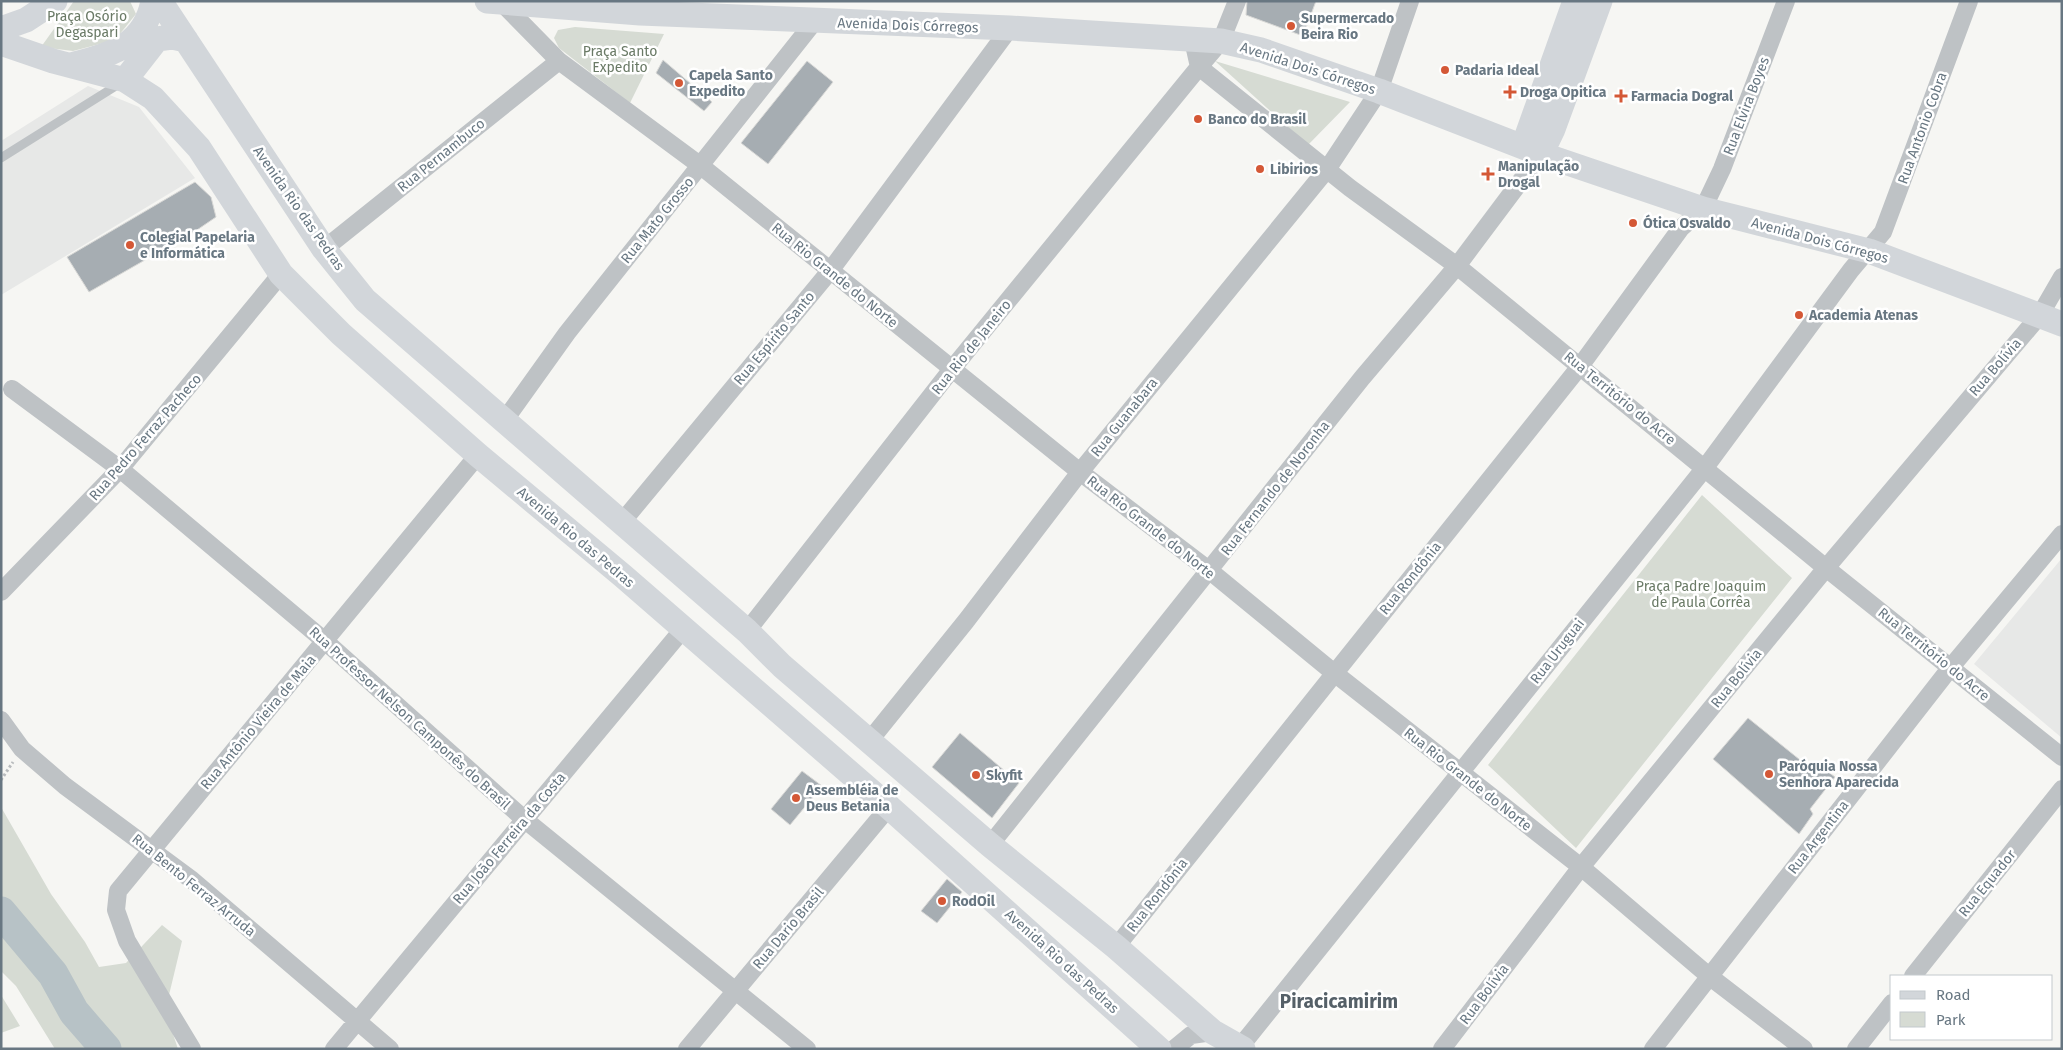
<svg xmlns="http://www.w3.org/2000/svg" width="2063" height="1050" font-family="'Fira Sans',sans-serif">
<rect width="100%" height="100%" fill="#f6f6f3"/>
<!-- built -->
<path fill="#e7e8e7" d="M88,86L139,107L195,178L1,295V141Z
M2062,558V738L1974,664Z"/>
<!-- green -->
<path fill="#d6dbd3" d="M74,1H130L136,14L115,40L73,51L41,47Z
M575,27L664,34L630,103L559,48L554,38L558,30Z
M1215,61L1350,102L1308,145Z
M1702,495L1792,578L1576,848L1488,765Z
M1,807L51,894L85,942L99,967L126,963L162,925L182,941L169,995V1022L178,1049H55L16,986L1,971Z
M1,995L20,1026L1,1033Z"/>
<g fill="none" stroke-linecap="round" stroke-linejoin="round">
<!-- river -->
<path stroke="#b7c2c6" stroke-width="31" d="M1,912L53,974L74,1012L106,1049"/>
</g>
<!-- building -->
<path fill="#a6adb2" stroke="#d8d8d6" d="M1247,1H1316L1303,36L1246,15Z
M663,60L712,102L704,111L656,73Z
M807,61L833,82L768,164L741,143Z
M195,182L211,197L216,217L194,232L89,292L67,257Z
M1748,718L1815,772L1820,766L1835,777L1810,809L1813,814L1799,834L1713,759Z
M960,733L1019,783L992,818L932,767Z
M802,771L822,786L790,825L771,809Z
M947,879L962,892L937,923L921,911Z"/>
<g fill="none" stroke-linecap="round" stroke-linejoin="round">
<!-- path -->
<path stroke="#b8bbbd" stroke-width="3" stroke-dasharray="2.5 2.5" stroke-linecap="butt" d="M1,780L13,762"/>
<!-- service -->
<path stroke="#bec2c5" stroke-width="9" d="M1,158L119,84"/>
<!-- minor -->
<path stroke="#bec2c5" stroke-width="18" d="M1237,1L1221,41L1199,67L1350,188L1457,266L1826,568L2062,757
M502,3L559,61L701,166L1080,472L1210,571L1333,672L1581,867L1709,976L1804,1049
M324,249L559,61
M12,389L120,469L326,642L524,819L807,1049
M504,421L567,333L814,22
M622,522L830,271L1010,28
M1,592L120,469L281,274
M747,631L952,369L1199,67L1193,40
M1,720L22,749L65,786L192,880L390,1049
M870,740L966,621L1080,472L1328,168L1379,91L1410,1
M990,845L1362,378L1457,266L1541,154
M1116,947L1581,365L1681,228L1703,209L1722,169L1786,1
M1913,976L2062,789
M1240,1047L1704,469L1851,270L1883,232L1969,1
M192,1049L127,941L116,910L118,891L478,455
M334,1049L684,628
M687,1049L889,807
M1174,1049L1191,1035L1213,1032
M1442,1049L1581,867L1826,568L2040,315L2062,277
M1653,1049L1951,667L2062,534
M1856,1049L1892,1003"/>
<!-- secondary -->
<path stroke="#d2d6da" stroke-width="25" d="M160,1L324,249L365,300L747,631L782,666L990,845L1116,947L1213,1032L1243,1049
M487,1L640,13L1010,28L1221,41L1261,50L1379,91L1541,154L1703,209L1869,251L2062,324
M1,29L26,20L55,1
M1,43L53,61L125,80L153,98L199,148L281,274L341,334L478,455L623,576L889,807L1159,1049
M75,64C112,55 145,44 153,1
M125,80L157,39L172,37L186,40
M1523,147L1575,1
M1541,154L1553,129L1600,1"/>
</g>
<!-- markers -->
<g fill="#d45836" stroke="#fff" stroke-width="2">
<circle cx="1291" cy="26" r="5"/>
<circle cx="1445" cy="70" r="5"/>
<circle cx="679" cy="83" r="5"/>
<path d="M1507.5 84.5h5v5h5v5h-5v5h-5v-5h-5v-5h5z"/>
<path d="M1618.5 88.5h5v5h5v5h-5v5h-5v-5h-5v-5h5z"/>
<circle cx="1198" cy="119" r="5"/>
<circle cx="1260" cy="169" r="5"/>
<path d="M1485.5 166.5h5v5h5v5h-5v5h-5v-5h-5v-5h5z"/>
<circle cx="1633" cy="223" r="5"/>
<circle cx="130" cy="245" r="5"/>
<circle cx="1799" cy="315" r="5"/>
<circle cx="1769" cy="774" r="5"/>
<circle cx="976" cy="775" r="5"/>
<circle cx="796" cy="798" r="5"/>
<circle cx="942" cy="901" r="5"/>
</g>
<g text-anchor="middle" stroke-width="5" stroke-linejoin="round" paint-order="stroke">
<!-- park labels -->
<g font-size="14" fill="#6a7a66" stroke="#fff">
<text x="87" y="21">Praça Osório<tspan x="87" dy="16">Degaspari</tspan></text>
<text x="620" y="56">Praça Santo<tspan x="620" dy="16">Expedito</tspan></text>
<text x="1701" y="591">Praça Padre Joaquim<tspan x="1701" dy="16">de Paula Corrêa</tspan></text>
</g>
<!-- poi labels -->
<g font-size="14" font-weight="bold" fill="#687782" stroke="#fff" text-anchor="start">
<text x="1301" y="23">Supermercado<tspan x="1301" dy="16">Beira Rio</tspan></text>
<text x="1455" y="75">Padaria Ideal</text>
<text x="689" y="80">Capela Santo<tspan x="689" dy="16">Expedito</tspan></text>
<text x="1520" y="97">Droga Opitica</text>
<text x="1631" y="101">Farmacia Dogral</text>
<text x="1208" y="124">Banco do Brasil</text>
<text x="1498" y="171">Manipulação<tspan x="1498" dy="16">Drogal</tspan></text>
<text x="1270" y="174">Libirios</text>
<text x="1643" y="228">Ótica Osvaldo</text>
<text x="140" y="242">Colegial Papelaria<tspan x="140" dy="16">e Informática</tspan></text>
<text x="1809" y="320">Academia Atenas</text>
<text x="1779" y="771">Paróquia Nossa<tspan x="1779" dy="16">Senhora Aparecida</tspan></text>
<text x="986" y="780">Skyfit</text>
<text x="806" y="795">Assembléia de<tspan x="806" dy="16">Deus Betania</tspan></text>
<text x="952" y="906">RodOil</text>
</g>
<!-- street labels -->
<g font-size="14" fill="#687782" stroke="#fff">
<text transform="translate(908 25) rotate(2)" y="5">Avenida Dois Córregos</text>
<text transform="translate(1308 68) rotate(18)" y="5">Avenida Dois Córregos</text>
<text transform="translate(1746 106) rotate(-69)" y="5">Rua Elvira Boyes</text>
<text transform="translate(1922 128) rotate(-70)" y="5">Rua Antonio Cobra</text>
<text transform="translate(441 155) rotate(-39)" y="5">Rua Pernambuco</text>
<text transform="translate(299 208) rotate(55)" y="5">Avenida Rio das Pedras</text>
<text transform="translate(657 220) rotate(-51)" y="5">Rua Mato Grosso</text>
<text transform="translate(1820 240) rotate(15)" y="5">Avenida Dois Córregos</text>
<text transform="translate(835 275) rotate(39)" y="5">Rua Rio Grande do Norte</text>
<text transform="translate(774 338) rotate(-50)" y="5">Rua Espírito Santo</text>
<text transform="translate(971 347) rotate(-51)" y="5">Rua Rio de Janeiro</text>
<text transform="translate(1995 367) rotate(-49)" y="5">Rua Bolívia</text>
<text transform="translate(1620 398) rotate(39)" y="5">Rua Território do Acre</text>
<text transform="translate(1124 417) rotate(-51)" y="5">Rua Guanabara</text>
<text transform="translate(145 437) rotate(-49)" y="5">Rua Pedro Ferraz Pacheco</text>
<text transform="translate(1275 488) rotate(-52)" y="5">Rua Fernando de Noronha</text>
<text transform="translate(1151 527) rotate(38)" y="5">Rua Rio Grande do Norte</text>
<text transform="translate(576 537) rotate(40)" y="5">Avenida Rio das Pedras</text>
<text transform="translate(1410 578) rotate(-51)" y="5">Rua Rondônia</text>
<text transform="translate(1557 651) rotate(-52)" y="5">Rua Uruguai</text>
<text transform="translate(1934 654) rotate(39)" y="5">Rua Território do Acre</text>
<text transform="translate(1736 678) rotate(-51)" y="5">Rua Bolívia</text>
<text transform="translate(410 718) rotate(42)" y="5">Rua Professor Nelson Camponês do Brasil</text>
<text transform="translate(258 722) rotate(-50)" y="5">Rua Antônio Vieira de Maia</text>
<text transform="translate(1468 779) rotate(38)" y="5">Rua Rio Grande do Norte</text>
<text transform="translate(1818 837) rotate(-52)" y="5">Rua Argentina</text>
<text transform="translate(509 838) rotate(-50)" y="5">Rua João Ferreira da Costa</text>
<text transform="translate(1987 883) rotate(-51)" y="5">Rua Equador</text>
<text transform="translate(194 885) rotate(39)" y="5">Rua Bento Ferraz Arruda</text>
<text transform="translate(1157 895) rotate(-52)" y="5">Rua Rondônia</text>
<text transform="translate(788 928) rotate(-50)" y="5">Rua Dario Brasil</text>
<text transform="translate(1062 961) rotate(42)" y="5">Avenida Rio das Pedras</text>
<text transform="translate(1484 994) rotate(-53)" y="5">Rua Bolívia</text>
</g>
<!-- district labels -->
<g font-size="19" font-weight="bold" fill="#556068" stroke="#fff">
<text x="1339" y="1008">Piracicamirim</text>
</g>
</g>
<!-- border -->
<rect width="2063" height="1050" fill="none" stroke="#687782" stroke-width="5"/>
<!-- legend -->
<rect x="1890" y="975" width="162" height="65" fill="#ffffff" stroke="#c3c9cd"/>
<rect x="1900" y="991" width="25" height="8" fill="#d2d6da" stroke="#c3c9cd"/>
<text x="1936" y="1000" font-size="15" fill="#687782">Road</text>
<rect x="1900" y="1012" width="25" height="15" fill="#d6dbd3" stroke="#c3c9cd"/>
<text x="1936" y="1025" font-size="15" fill="#687782">Park</text>
</svg>
